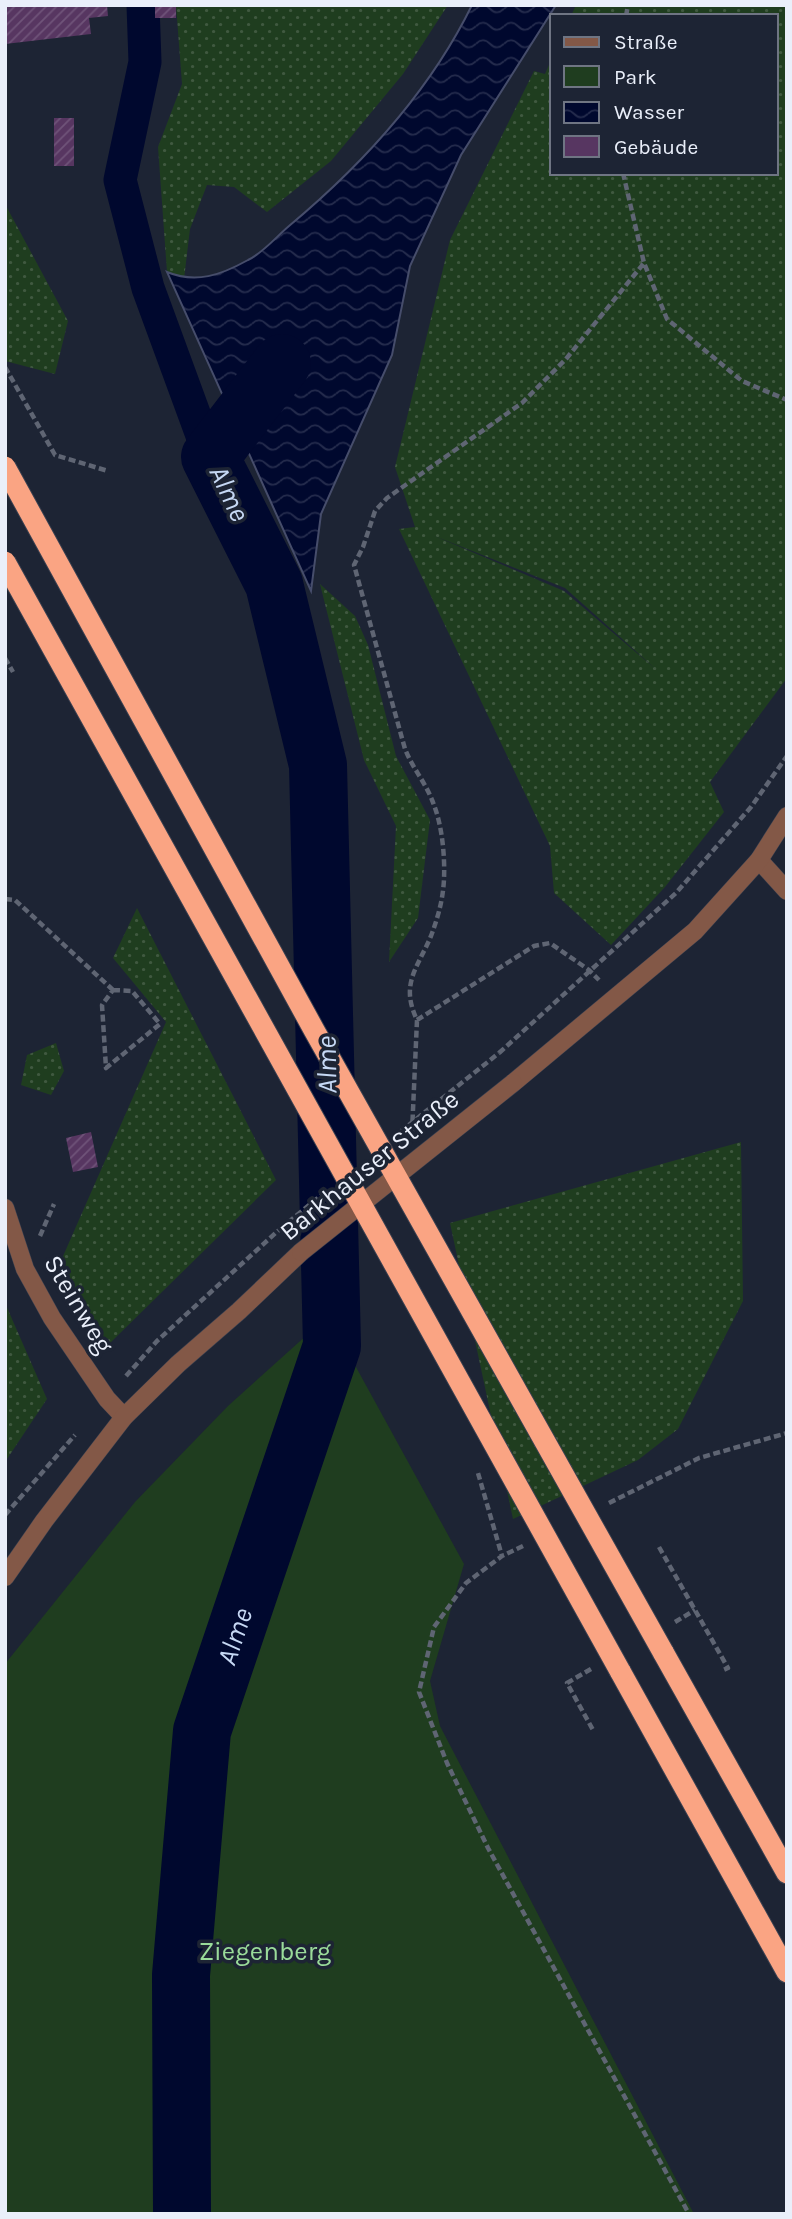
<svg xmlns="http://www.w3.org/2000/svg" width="792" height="2219" font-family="Karla,sans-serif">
<defs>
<pattern id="grass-dots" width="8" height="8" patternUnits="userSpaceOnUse" patternTransform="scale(1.75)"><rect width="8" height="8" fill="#1f3d1f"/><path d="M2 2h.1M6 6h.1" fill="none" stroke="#405940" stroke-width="1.8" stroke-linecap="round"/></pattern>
<pattern id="water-waves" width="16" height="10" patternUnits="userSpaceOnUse" patternTransform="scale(1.75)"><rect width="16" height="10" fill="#00082e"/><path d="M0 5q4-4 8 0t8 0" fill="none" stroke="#252c4d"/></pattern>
<pattern id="building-hatch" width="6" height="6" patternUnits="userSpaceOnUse" patternTransform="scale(1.75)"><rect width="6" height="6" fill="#573661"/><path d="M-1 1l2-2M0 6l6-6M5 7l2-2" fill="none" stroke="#6f5379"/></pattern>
</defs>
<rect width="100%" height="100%" fill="#1d2434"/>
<!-- grass -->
<path fill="url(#grass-dots)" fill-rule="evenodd" d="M176,5H448L403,74L331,161L267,212L234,187L207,185L190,229L184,279L167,272L158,147L182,84Z
M576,5H787V678L710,782L724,812L665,887L611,945L554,893L550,846L399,529L415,527L395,467L450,240L534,71L545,74L552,58V173H776V16H571ZM432,535L565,588L658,671L564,591Z
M5,204L68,321L55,374L5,361Z
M320,584L355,616L368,645L396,756L430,820L418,918L389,962L396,826L364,760Z
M137,908L276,1180L107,1346L60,1263L166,1022L113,958Z
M56,1043L64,1071L51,1095L21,1085L27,1055Z
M741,1142L743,1301L678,1429L638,1460L513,1519L450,1223Z
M5,1303L47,1399L5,1462Z"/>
<!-- green -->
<path fill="#1f3d1f" d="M328,1316L464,1564L430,1681L440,1726L694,2214H5V1664L135,1502L228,1406Z"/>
<!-- water -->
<path fill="url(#water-waves)" stroke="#464d6b" stroke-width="2" d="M472,5H556L461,155L410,266L392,355L321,514L311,591L167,272C196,284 221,275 248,260C263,253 276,237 289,226C362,165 430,91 472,5Z"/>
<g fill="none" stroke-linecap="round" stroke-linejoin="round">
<!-- canal -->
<path stroke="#00082e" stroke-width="33" d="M143,5L145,62L120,180L148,288L210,457"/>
<!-- river -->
<path stroke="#00082e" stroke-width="58" id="s1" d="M182,2214L181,1975L202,1731L332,1346L318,765L274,584L210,457L282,363"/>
</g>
<!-- building -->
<path fill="url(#building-hatch)" d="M5,5H107L108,16L89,18L91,34L5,44Z
M155,5H176V18H155Z
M54,118H74V166H54Z
M91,1132L98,1167L73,1172L66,1138Z"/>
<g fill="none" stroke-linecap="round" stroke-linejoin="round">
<!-- service casing -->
<g stroke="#3a4050" stroke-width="19">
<path id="service" d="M5,1208L25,1269L52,1318L107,1399L124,1417"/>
</g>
<!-- minor casing -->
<g stroke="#3a4050" stroke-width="19">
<path id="minor" d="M759,860L787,891"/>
</g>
<!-- tertiary casing -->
<g stroke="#3a4050" stroke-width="19">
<path id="tertiary" d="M513,1083L695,931L759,860L787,816
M5,1577L44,1521L124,1417L178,1364L239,1311L301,1252"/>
</g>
<!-- motorway casing -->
<g stroke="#3a4050" stroke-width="23">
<path id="motorway" d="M663,1652L787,1873
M620,1671L787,1972"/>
</g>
<!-- path -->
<path stroke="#5f6573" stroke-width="4.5" stroke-dasharray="7 3.5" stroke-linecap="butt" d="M626,16L628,5
M623,173L644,263L667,319L742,381L787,400
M5,367L55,455L108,471
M5,658L13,672
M5,899L15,900L113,990
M113,990L132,991L160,1024L106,1068L102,1005Z
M417,1020L534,946L550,943L589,970L599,980
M499,1053L676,893L751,807L787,756
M412,1132L417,1020C400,984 417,969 431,936C438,917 443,900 444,879C445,855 442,823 432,800C425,782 412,767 405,749L354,565L363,547L375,511L387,498L522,403L566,359L644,263
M40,1236L54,1204
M126,1376L157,1341L280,1229
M478,1473L502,1556
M609,1503L699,1458L787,1433
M5,1515L75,1435
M523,1546L502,1556L466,1583L434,1627L419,1692L447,1763L488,1848L689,2214
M659,1547L728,1668L721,1671
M675,1622L695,1610
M591,1669L567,1683L593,1730"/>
<!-- service -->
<use href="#service" stroke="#835847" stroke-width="18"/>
<!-- minor -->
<use href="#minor" stroke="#835847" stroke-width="18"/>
<!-- tertiary -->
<use href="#tertiary" stroke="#835847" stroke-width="18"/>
<!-- motorway -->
<use href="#motorway" stroke="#faa483" stroke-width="21"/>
<!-- tertiary-bridge casing -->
<g stroke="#3a4050" stroke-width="19" stroke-linecap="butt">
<path id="tertiary-bridge" d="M301,1252L513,1083"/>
</g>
<!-- motorway-bridge casing -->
<g stroke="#3a4050" stroke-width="23" stroke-linecap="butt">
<path id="motorway-bridge" d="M5,467L314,1030L663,1652
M5,562L620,1671"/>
</g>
<!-- path-bridge -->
<path stroke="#5f6573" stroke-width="4.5" stroke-dasharray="7 3.5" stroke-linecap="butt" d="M400,1132L499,1053
M280,1229L325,1192"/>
<!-- tertiary-bridge -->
<use href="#tertiary-bridge" stroke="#835847" stroke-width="18"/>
<!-- motorway-bridge -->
<use href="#motorway-bridge" stroke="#faa483" stroke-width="21"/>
</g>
<g text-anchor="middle" stroke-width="7" stroke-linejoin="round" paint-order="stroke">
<!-- street labels -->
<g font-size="26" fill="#eaeffa" stroke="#1d2434">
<text transform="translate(369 1165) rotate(-39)" y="9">Barkhauser Straße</text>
<text transform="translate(79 1304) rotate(59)" y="9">Steinweg</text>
</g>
<!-- park labels -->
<g font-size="26" fill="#9adb9a" stroke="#1d2434">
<text x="265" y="1960">Ziegenberg</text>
</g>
<!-- water labels -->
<g font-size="28" font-style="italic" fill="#c6d8f4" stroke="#1d2434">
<text transform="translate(230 493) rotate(65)" y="10">Alme</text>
<text transform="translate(326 1065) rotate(-91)" y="10">Alme</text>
<text dy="10" stroke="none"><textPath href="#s1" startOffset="584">Alme</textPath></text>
</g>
</g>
<!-- border -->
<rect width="792" height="2219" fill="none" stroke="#eaeffa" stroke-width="14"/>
<!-- legend -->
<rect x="550" y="14" width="228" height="161" fill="#1d2434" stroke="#6f7583" stroke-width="2"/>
<rect x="564" y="37" width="35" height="10" fill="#835847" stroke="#6f7583" stroke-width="2"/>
<text x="614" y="49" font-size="21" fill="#eaeffa">Straße</text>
<rect x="564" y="66" width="35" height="21" fill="#1f3d1f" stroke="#6f7583" stroke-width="2"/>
<text x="614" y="84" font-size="21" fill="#eaeffa">Park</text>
<rect x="564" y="102" width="35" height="21" fill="url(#water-waves)" stroke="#6f7583" stroke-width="2"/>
<text x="614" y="119" font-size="21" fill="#eaeffa">Wasser</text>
<rect x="564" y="136" width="35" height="21" fill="#573661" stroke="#6f7583" stroke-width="2"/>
<text x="614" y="154" font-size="21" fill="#eaeffa">Gebäude</text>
</svg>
